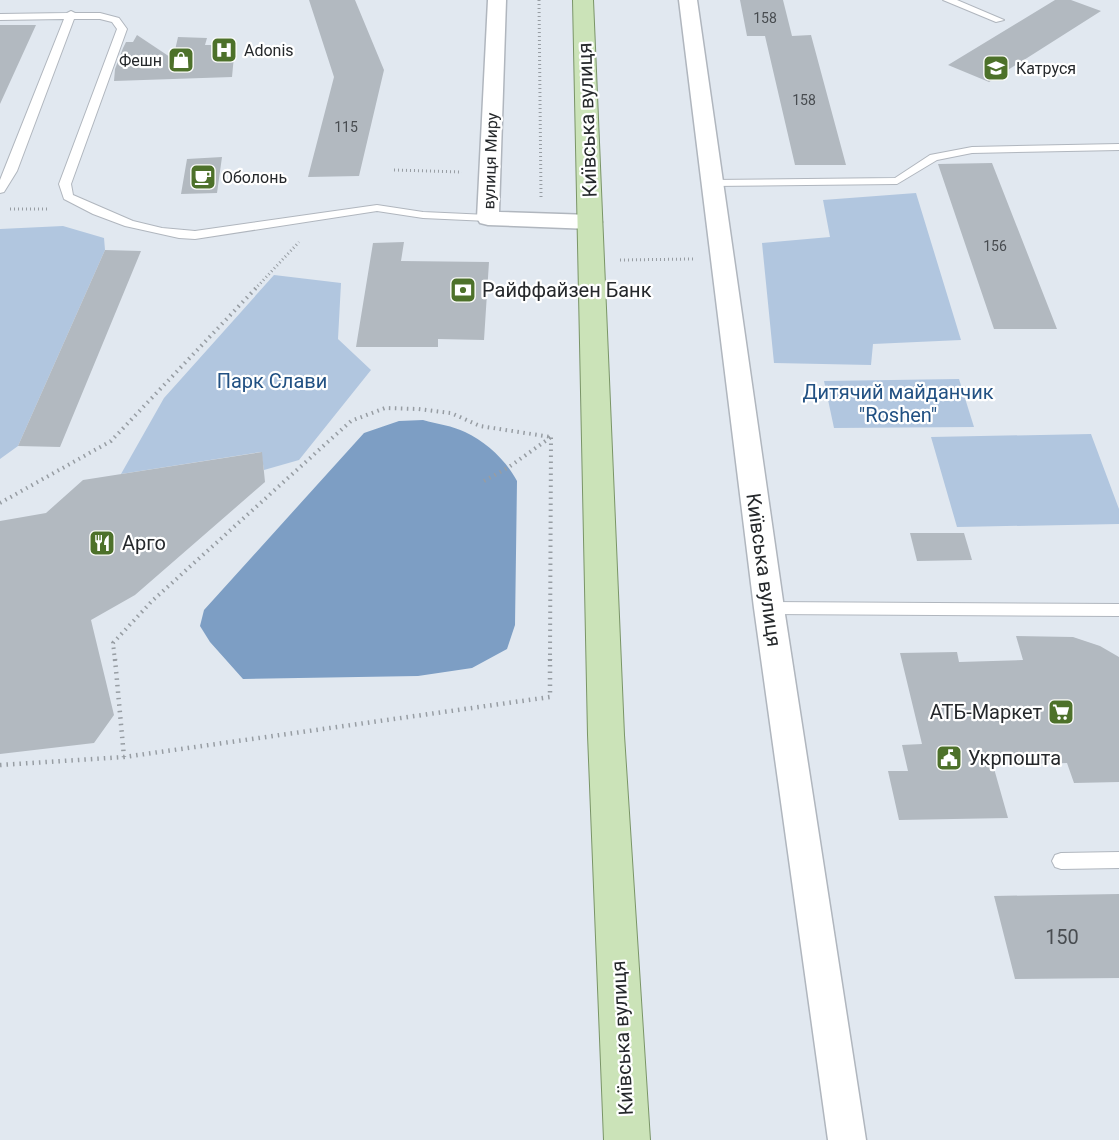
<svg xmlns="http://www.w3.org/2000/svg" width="1119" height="1140" font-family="Roboto,sans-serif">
<rect width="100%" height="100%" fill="#e1e8f0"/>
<!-- green -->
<path fill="#b1c6df" d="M916,193L961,340L873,344L871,365L774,363L762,243L830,237L823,200Z
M63,226L104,238L105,250L18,446L0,459V229Z
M274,275L341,283L338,339L371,370L299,460L264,470L261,452L121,474L164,398Z
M959,379L974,427L834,428L824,381Z
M1091,434L1119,509V524L957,527L931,437Z"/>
<!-- water -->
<path fill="#7d9ec4" d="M423,420C437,424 453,426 465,432C486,442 506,460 517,481L515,625L507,649L472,668L418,676L243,679L210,642L200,626L204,610L364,433L399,421Z"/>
<!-- building -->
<path fill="#b2b9c0" d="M309,0H355L384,70L359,176L308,177L334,77Z
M740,0H783L792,36L811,35L846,165H795L765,36H747Z
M1055,0H1071L1101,11L989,82L948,65Z
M0,25H36L0,104Z
M137,35L173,59L178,37L207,38L205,45H235L232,77L114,81L115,69L123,48L126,42H133Z
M222,157L217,193L181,194L187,159Z
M992,163L1057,329H994L938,164Z
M404,242L401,261L489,262L484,340L438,339V347H356L373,243Z
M105,250L141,251L60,447L18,446Z
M262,452L265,482L135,595L91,620L114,715L94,743L0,754V521L46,513L83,480Z
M910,533H964L972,560L917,561Z
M1016,636L1073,637L1100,646L1119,657V782L1074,783L1067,763L993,765L1008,818L899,820L888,771H908L902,745L922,744L900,653L957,652L959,662L1023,660Z
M1119,894V978L1015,979L994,896Z"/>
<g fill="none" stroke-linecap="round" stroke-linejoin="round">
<!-- service casing -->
<g stroke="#b0b6be" stroke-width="2">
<path id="service" d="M943,0H957L1004,20L996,22Z
M71,11L75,13H100L119,18L127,29L71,184L73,195L133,221L162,228L195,231L377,205L423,212L488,215L494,218L488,221L423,218L377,211L195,239L179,238L125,226L93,214L64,199L59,184L117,29L112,22L100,19H74L17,171L4,192L0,193V180L64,19L0,20V14L67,13Z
M1119,144V150L972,153L937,160L897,184L712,186L706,183L712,180L895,178L930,155L972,147Z
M769,602L1119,604V616L769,614L764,612L761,608L764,604Z
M1119,852V868L1061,869L1055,867L1052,861L1055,855L1061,853Z"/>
</g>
<!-- minor casing -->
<g stroke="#b0b6be" stroke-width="3">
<path id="minor" d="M488,0H506L499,212L591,215L599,217L602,222L599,227L591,229L488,225L480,223L477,218Z
M679,0H697L784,608L866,1140H828L754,608Z"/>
</g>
<!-- primary casing -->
<g stroke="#7a9567" stroke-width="2">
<path id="primary" d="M573,0H593L624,735L650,1140H604L588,735Z"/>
</g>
<!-- path-far2 -->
<path stroke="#979da3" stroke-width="3" stroke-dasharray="1 3" stroke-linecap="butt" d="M539,0L541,197
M394,170L462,172
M10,209H50
M620,260L693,259
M255,289L299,242"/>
<!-- path-far1 -->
<path stroke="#979da3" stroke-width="4" stroke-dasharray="1.5 4.5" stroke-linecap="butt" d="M484,481L509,467L551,437
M0,503L111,441L256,288
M115,661L113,643L152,601L351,421L385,408L418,409L451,413L480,426L551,437
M550,661L551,437"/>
<!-- path -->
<path stroke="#979da3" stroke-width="4.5" stroke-dasharray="1.5 5" stroke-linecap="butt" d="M115,659L124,757
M0,765L124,757L550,697V659"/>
<!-- service -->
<use href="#service" fill="#fff" fill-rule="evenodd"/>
<!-- minor -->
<use href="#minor" fill="#fff" fill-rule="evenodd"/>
<!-- primary -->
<use href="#primary" fill="#cbe3b8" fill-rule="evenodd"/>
</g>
<!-- icons -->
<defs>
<g id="hospital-square" transform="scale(1.35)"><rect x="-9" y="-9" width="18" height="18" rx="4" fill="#4d712a" stroke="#fff"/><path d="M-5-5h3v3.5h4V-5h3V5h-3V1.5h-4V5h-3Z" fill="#fff"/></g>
<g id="shop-square" transform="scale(1.35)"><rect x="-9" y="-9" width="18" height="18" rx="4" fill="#4d712a" stroke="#fff"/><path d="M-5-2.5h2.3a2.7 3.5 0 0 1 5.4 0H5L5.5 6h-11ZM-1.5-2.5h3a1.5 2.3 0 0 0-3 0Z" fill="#fff"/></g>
<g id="school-square" transform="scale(1.35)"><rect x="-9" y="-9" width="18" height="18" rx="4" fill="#4d712a" stroke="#fff"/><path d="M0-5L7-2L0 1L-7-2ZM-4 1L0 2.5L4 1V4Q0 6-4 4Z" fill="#fff"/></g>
<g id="cafe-square" transform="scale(1.35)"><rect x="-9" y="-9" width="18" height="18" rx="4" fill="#4d712a" stroke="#fff"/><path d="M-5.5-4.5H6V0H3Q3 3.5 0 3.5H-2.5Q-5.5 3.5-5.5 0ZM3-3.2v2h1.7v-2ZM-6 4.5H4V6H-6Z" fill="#fff"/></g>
<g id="bank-square" transform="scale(1.35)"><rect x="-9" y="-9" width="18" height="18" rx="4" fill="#4d712a" stroke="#fff"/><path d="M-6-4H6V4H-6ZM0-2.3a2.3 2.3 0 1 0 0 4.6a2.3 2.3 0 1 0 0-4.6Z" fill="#fff"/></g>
<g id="restaurant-square" transform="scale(1.35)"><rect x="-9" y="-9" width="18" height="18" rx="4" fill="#4d712a" stroke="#fff"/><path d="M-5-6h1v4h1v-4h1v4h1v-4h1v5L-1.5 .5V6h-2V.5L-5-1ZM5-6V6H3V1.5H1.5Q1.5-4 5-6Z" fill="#fff"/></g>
<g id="supermarket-square" transform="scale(1.35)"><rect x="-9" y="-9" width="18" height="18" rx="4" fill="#4d712a" stroke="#fff"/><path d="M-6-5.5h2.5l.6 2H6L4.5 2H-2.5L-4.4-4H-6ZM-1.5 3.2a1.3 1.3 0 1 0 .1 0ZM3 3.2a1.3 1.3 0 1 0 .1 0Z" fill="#fff"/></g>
<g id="civic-square" transform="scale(1.35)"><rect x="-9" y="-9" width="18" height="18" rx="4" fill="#4d712a" stroke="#fff"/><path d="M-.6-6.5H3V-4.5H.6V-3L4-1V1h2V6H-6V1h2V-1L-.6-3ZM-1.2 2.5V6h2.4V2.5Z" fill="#fff"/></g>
</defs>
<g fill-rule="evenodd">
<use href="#hospital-square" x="224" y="50"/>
<use href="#shop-square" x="181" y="60"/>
<use href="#school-square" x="996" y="68"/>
<use href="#cafe-square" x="203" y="177"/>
<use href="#bank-square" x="463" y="290"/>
<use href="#restaurant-square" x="102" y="543"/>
<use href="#supermarket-square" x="1061" y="712"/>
<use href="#civic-square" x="949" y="758"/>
</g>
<g text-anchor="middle" stroke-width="4.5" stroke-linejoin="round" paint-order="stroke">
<!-- far-number labels -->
<g font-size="14" fill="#484c50">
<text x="765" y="23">158</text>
<text x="804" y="105">158</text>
<text x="346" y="132">115</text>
<text x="995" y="251">156</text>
</g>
<!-- far-poi labels -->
<g font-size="16" fill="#25282b" stroke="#fff" text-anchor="start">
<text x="244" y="56">Adonis</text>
<text x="162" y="66" text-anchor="end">Фешн</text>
<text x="1016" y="74">Катруся</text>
<text x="222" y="183">Оболонь</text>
</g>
<!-- far-street labels -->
<g font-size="16" fill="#25282b" stroke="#fff">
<text transform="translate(490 161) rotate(-88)" y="6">вулиця Миру</text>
</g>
<!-- street labels -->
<g font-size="20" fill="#25282b" stroke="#fff">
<text transform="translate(587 120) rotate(-92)" y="7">Київська вулиця</text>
<text transform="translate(764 570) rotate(82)" y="7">Київська вулиця</text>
<text transform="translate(622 1038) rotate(-93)" y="7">Київська вулиця</text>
</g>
<!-- poi labels -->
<g font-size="20" fill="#25282b" stroke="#fff" text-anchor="start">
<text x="482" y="297">Райффайзен Банк</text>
<text x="122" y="550">Арго</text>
<text x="1042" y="719" text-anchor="end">АТБ-Маркет</text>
<text x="968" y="765">Укрпошта</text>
</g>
<!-- park labels -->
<g font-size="20" fill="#225183" stroke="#fff">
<text x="272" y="388">Парк Слави</text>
<text x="898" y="399">Дитячий майданчик<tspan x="898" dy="23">"Roshen"</tspan></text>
</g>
<!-- near-number labels -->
<g font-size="20" fill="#484c50">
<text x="1062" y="944">150</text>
</g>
</g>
</svg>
